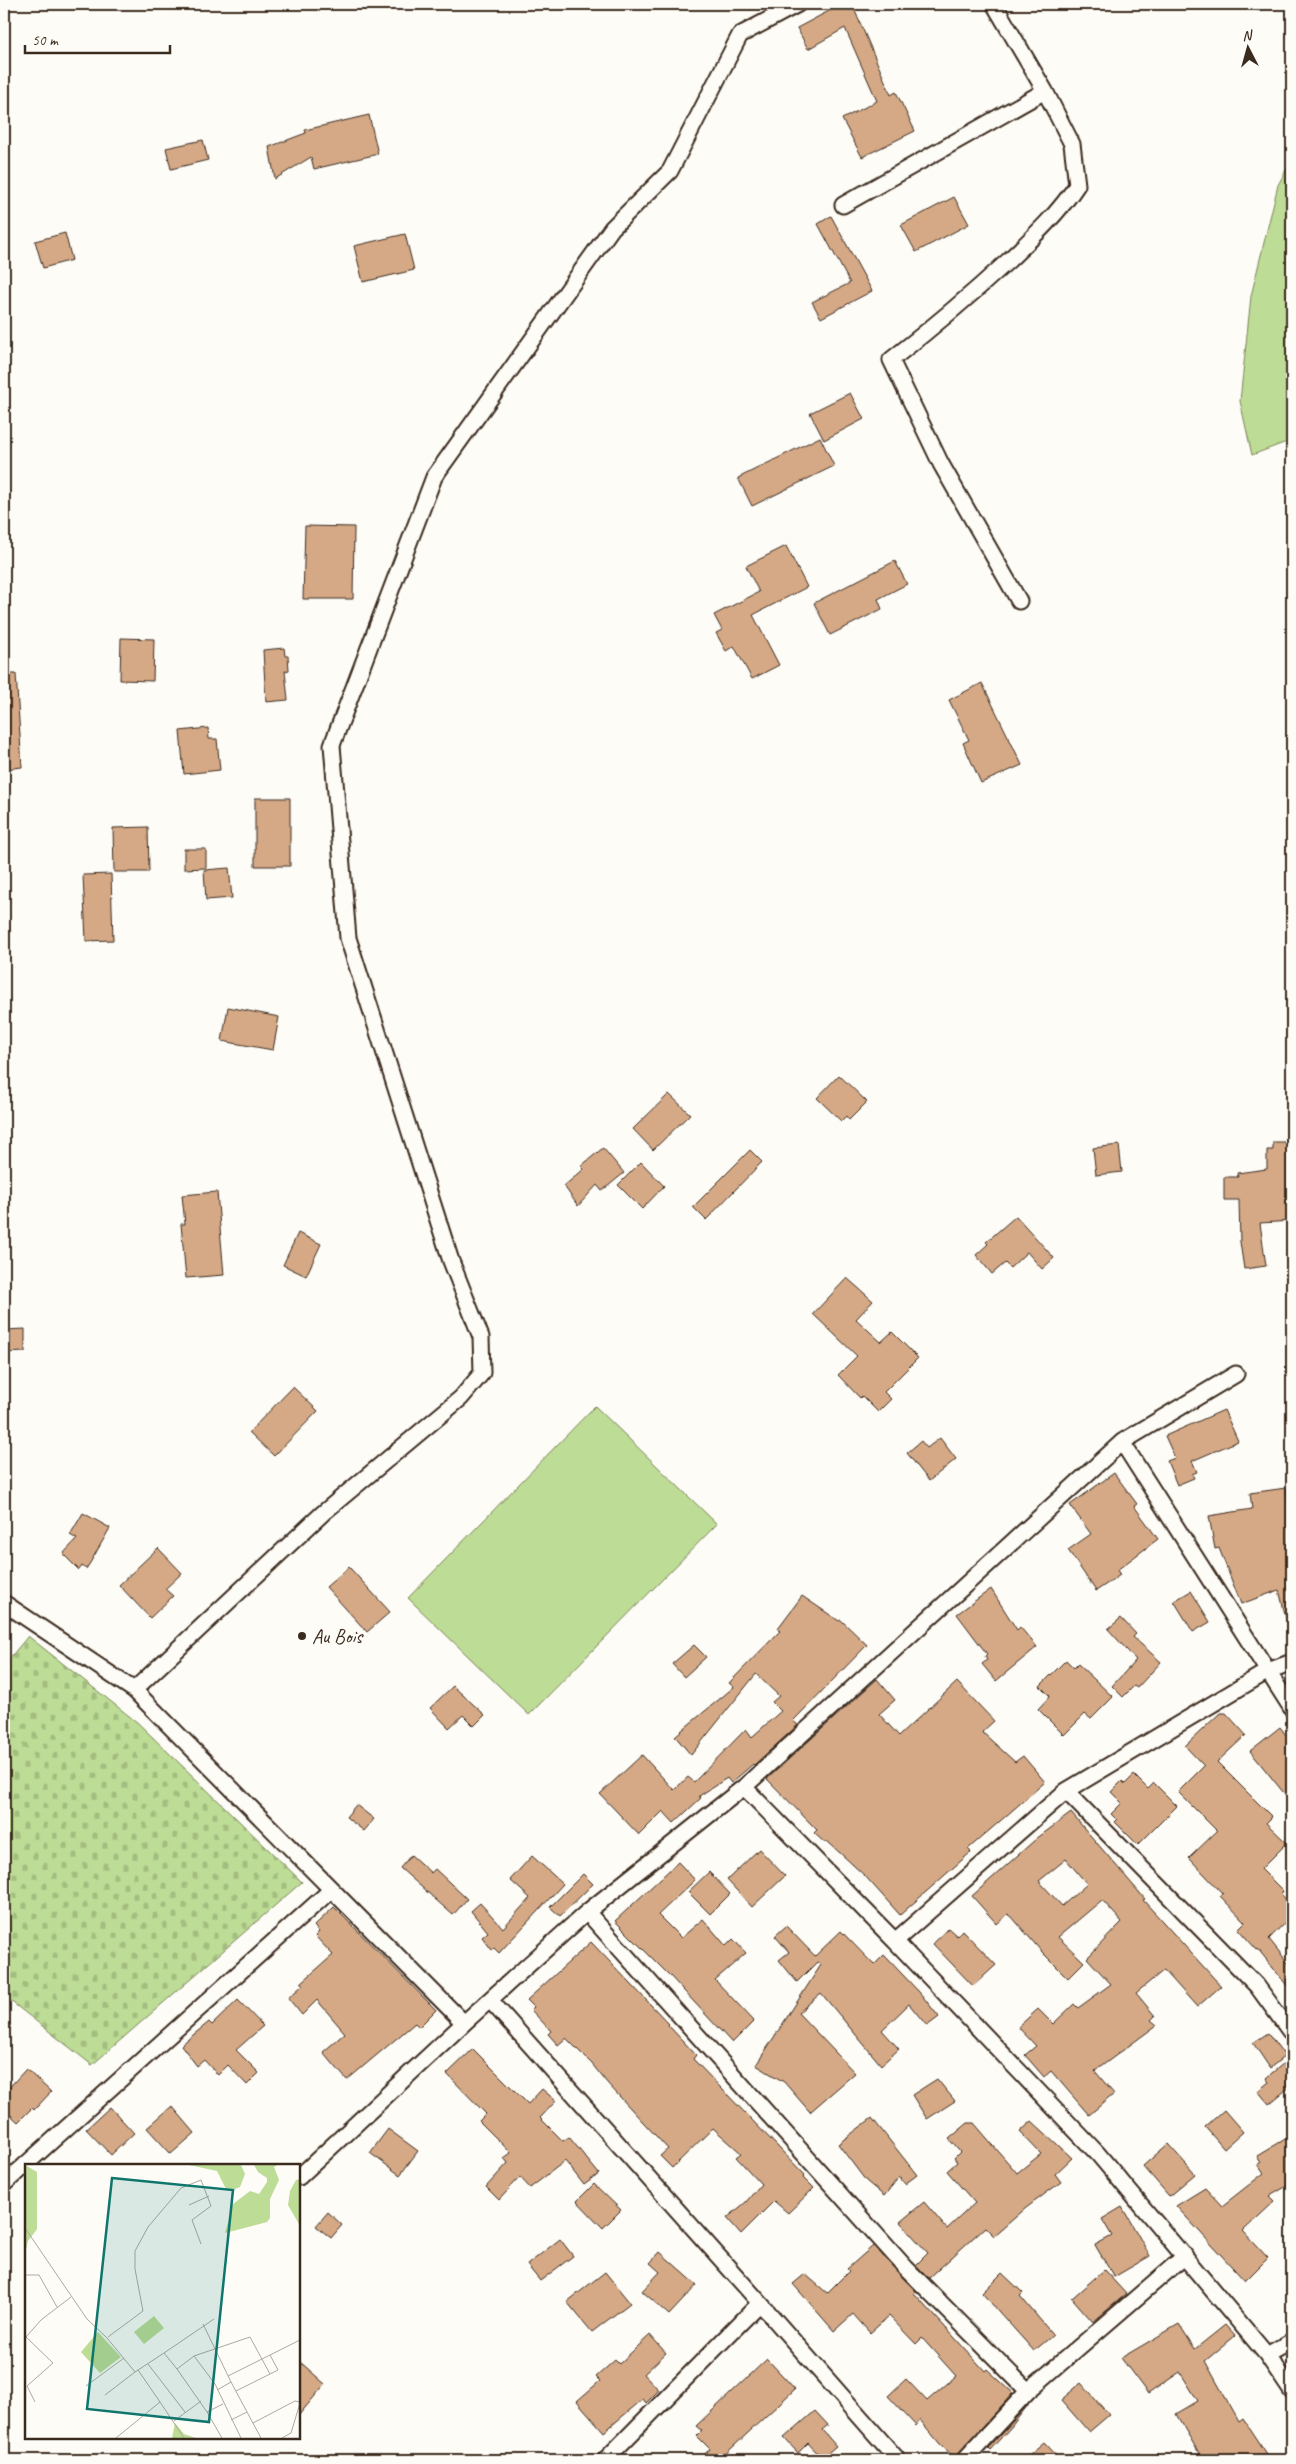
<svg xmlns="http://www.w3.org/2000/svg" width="1296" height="2464" font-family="Caveat,sans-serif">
<defs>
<pattern id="cemetery-stones" width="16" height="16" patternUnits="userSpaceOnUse" patternTransform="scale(1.25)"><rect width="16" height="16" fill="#bddc95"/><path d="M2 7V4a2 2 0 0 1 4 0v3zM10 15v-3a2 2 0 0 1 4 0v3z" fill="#a3bd80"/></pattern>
</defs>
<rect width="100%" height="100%" fill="#fdfcf7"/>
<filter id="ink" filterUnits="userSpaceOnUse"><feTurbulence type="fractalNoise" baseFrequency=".02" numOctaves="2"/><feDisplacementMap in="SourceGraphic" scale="10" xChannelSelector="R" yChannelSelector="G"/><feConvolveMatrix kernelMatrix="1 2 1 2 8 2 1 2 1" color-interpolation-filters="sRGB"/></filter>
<g filter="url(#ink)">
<!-- green -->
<path fill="#bddc95" stroke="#7c835a" d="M1241,4H1273L1259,11Z
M1292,159V440L1252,455L1240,401L1251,296L1278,185Z
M595,1406L717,1524L529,1715L408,1598Z"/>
<!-- cemetery -->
<path fill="url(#cemetery-stones)" stroke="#7c835a" d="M28,1636L138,1723L302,1882L92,2065L4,1996V1665Z"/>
<!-- building -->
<path fill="#d5a986" stroke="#3b2a1e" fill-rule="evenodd" d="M842,4H852L891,95L896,92L915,131L862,157L842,119L877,101L845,28L808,49L797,28Z
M369,115L378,154L314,169L311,157L275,179L269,147L306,133L305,130Z
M203,140L208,160L171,169L166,148Z
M954,197L969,224L916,252L901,225Z
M831,216L872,291L821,318L812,302L850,283L818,224Z
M65,233L72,260L43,268L35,241Z
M405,234L414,270L363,282L354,246Z
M850,393L864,419L824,440L810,413Z
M820,437L834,466L752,506L738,478Z
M305,526L354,527L353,599H303Z
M786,546L807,587L753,615L779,665L752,679L734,646L726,651L716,633L722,630L714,615L759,592L746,566Z
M895,561L907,584L878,599L882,609L830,635L814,603Z
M121,638L154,639L153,681L120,680Z
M284,648L285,656H288L289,670L285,671L288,700L266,702L263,650Z
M4,674H16L22,767L4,769Z
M982,683L1022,765L981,783L963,743L969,740L949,700Z
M208,728L209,739H217L220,770L184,774L180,731Z
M255,798H290V866H255Z
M148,827L149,872H114L113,828Z
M184,849H206V868L184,869Z
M229,868L232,898L206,900L204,870Z
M111,874L113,940L86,941L83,875Z
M228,1007L279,1017L273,1050L222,1041Z
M839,1075L867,1102L849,1120L846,1116L841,1121L817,1098Z
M669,1094L690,1114L653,1150L633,1129Z
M1273,1142H1292V1221L1260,1223L1266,1266L1244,1269L1240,1242L1239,1200H1224V1177H1238L1237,1173L1267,1169V1150H1273Z
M1119,1145L1122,1172L1096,1175L1093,1148Z
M603,1148L624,1173L602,1191L597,1185L578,1206L564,1186L584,1169L581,1166Z
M750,1150L762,1162L706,1220L693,1207Z
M641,1162L664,1186L642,1209L618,1185Z
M217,1192L224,1275L186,1278L181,1224H185L182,1195Z
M1016,1216L1054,1258L1042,1269L1027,1252L1010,1268L1005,1263L992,1274L976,1255L988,1244L986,1242Z
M298,1233L321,1244L306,1276L283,1265Z
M847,1278L873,1301L856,1319L881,1342L892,1332L918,1358L884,1392L891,1399L878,1412L862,1396L860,1398L838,1375L857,1356L813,1314Z
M25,1329V1352L4,1353V1330Z
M293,1387L318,1411L274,1456L249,1432Z
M1224,1410L1238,1441L1192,1461L1197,1472L1192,1474L1194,1478L1177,1485L1167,1461L1175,1458L1165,1436Z
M940,1438L956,1459L929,1481L907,1453L921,1441L927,1448Z
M1114,1473L1137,1504L1134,1506L1158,1539L1117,1570L1120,1575L1096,1591L1068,1550L1091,1534L1070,1505Z
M1286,1488L1292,1534V1621L1287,1622L1279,1590L1241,1604L1219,1548L1215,1549L1209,1516L1252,1509L1250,1493Z
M83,1513L110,1528L90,1563L86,1569L82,1566L79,1570L63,1554L77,1539L70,1535Z
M158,1548L182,1573L165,1589L173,1596L150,1618L119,1585Z
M349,1567L390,1612L367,1632L326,1587Z
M991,1589L1017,1630L1020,1627L1037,1647L996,1681L982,1664L987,1660L985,1656L987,1654L957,1614Z
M1191,1591L1210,1622L1193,1632L1174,1601Z
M802,1596L839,1621L841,1620L867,1645L793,1721L798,1725L754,1765L753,1764L731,1783L727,1778L699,1796L701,1798L674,1823L663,1811L639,1835L600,1794L642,1755L674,1790L688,1777L694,1782L746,1729L752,1737L781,1711L772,1702L779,1696L756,1674L691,1755L675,1736L734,1687L729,1683L780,1631L778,1628Z
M1121,1618L1136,1634L1133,1637L1161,1662L1137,1688L1134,1686L1123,1697L1112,1686L1136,1660L1108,1629Z
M694,1645L706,1657L684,1677L672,1664Z
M1066,1660L1074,1668L1078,1664L1113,1697L1091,1719L1085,1714L1064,1735L1038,1709L1050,1696L1040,1686Z
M877,1679L895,1700L879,1714L899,1736L957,1682L994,1721L982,1732L1015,1762L1023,1756L1045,1782L968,1849L971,1852L900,1915L865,1876L827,1841L825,1843L814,1833L817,1830L767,1779Z
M453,1686L485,1715L474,1726L463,1715L449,1728L430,1708Z
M1220,1713H1226L1246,1735L1217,1762L1272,1817L1266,1823L1287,1843L1261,1869L1283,1891L1281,1894L1292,1906V1915L1269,1939L1292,1968V1992L1258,1949L1257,1950L1238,1929L1245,1922L1220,1896L1223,1894L1189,1858L1217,1831L1178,1792L1204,1766L1185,1746Z
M1280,1727L1292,1743V1803L1250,1751Z
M1134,1775L1148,1789L1154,1783L1177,1806L1138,1845L1115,1822L1117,1820L1111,1814L1122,1803L1111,1792L1122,1781L1125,1784Z
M356,1805L374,1819L364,1831L346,1817Z
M1071,1813L1145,1899L1143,1900L1221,1986L1197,2007L1164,1970L1136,1993L1155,2016L1151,2020L1157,2025L1095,2071L1114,2094L1089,2115L1051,2071L1044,2077L1025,2055L1036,2046L1018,2027L1038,2009L1053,2024L1074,2004L1078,2008L1111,1984L1087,1958L1122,1922L1102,1900L1058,1937L1084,1962L1068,1978L1041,1951L1012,1917L1008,1914L997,1924L972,1896L1036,1839ZM1066,1859L1087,1884L1062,1906L1039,1881Z
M759,1849L785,1876L752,1907L727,1880Z
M411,1855L431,1873L435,1869L467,1899L453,1915L400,1868Z
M532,1856L563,1884L499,1953L494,1948L492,1950L482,1937L488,1932L471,1911L480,1903L503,1928L530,1898L510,1880Z
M678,1862L695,1880L658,1915L681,1938L703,1919L726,1946L733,1939L746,1953L715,1980L754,2021L732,2043L671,1977L615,1921Z
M709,1872L730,1894L710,1914L688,1892Z
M583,1874L593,1884L560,1916L550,1907Z
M334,1907L436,2010L419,2027L415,2023L347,2080L323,2052L345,2033L317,2000L302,2015L288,1998L303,1985L301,1983L333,1955L315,1936L319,1932L314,1926Z
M786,1926L815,1956L841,1931L874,1965L884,1955L920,1993L939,2017L927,2026L909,2004L882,2030L899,2049L881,2065L821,1993L798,2013L855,2073L810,2112L784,2082L756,2065L821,1965L817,1962L797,1982L779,1960L789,1952L775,1936Z
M948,1928L957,1936L962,1930L996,1965L973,1986L933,1944Z
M591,1942L669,2024L668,2025L696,2055L693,2059L805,2175L803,2177L814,2188L788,2213L774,2201L741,2234L727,2218L746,2202L761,2184L736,2157L741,2153L713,2128L672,2168L660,2156L668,2149L608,2084L592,2064L566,2038L558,2045L548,2034L551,2031L531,2010L534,2007L527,2000Z
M238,2000L263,2026L236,2050L259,2073L247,2085L228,2065L218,2075L204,2060L197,2066L181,2045L209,2022L212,2025Z
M1268,2033L1285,2056L1270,2068L1253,2043Z
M473,2049L528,2104L542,2089L556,2101L540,2118L563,2141L569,2137L599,2174L584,2185L565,2161L530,2188L520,2177L499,2200L486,2187L508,2163L504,2158L511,2153L479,2121L486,2114L447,2074Z
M1284,2063L1292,2073V2085L1269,2104L1258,2091L1269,2082L1266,2078Z
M26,2069L51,2092L34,2110L32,2108L18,2122L4,2109V2093Z
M937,2079L955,2101L927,2119L912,2095Z
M172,2106L195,2133L171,2154L147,2128Z
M110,2107L134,2133L111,2155L86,2129Z
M1224,2110L1243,2132L1224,2149L1205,2127Z
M872,2118L917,2175L905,2184L899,2177L884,2196L866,2181L838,2144Z
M1032,2121L1072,2158L1055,2174L1061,2182L1026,2208L994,2236L985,2227L929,2278L916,2265L928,2253L900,2222L924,2202L947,2229L975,2203L947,2171L957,2162L954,2158L960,2152L949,2139L968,2123H974L1017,2173L1041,2154L1020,2132Z
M388,2129L418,2151L400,2175L370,2153Z
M1292,2135V2183L1270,2196L1275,2201L1243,2231L1268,2258L1245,2281L1176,2206L1205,2188L1222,2206L1264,2173L1258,2164L1261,2163L1257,2156Z
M1168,2144L1195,2174L1169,2196L1143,2166Z
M594,2184L621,2210L603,2228L577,2201Z
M1122,2207L1150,2256L1114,2277L1095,2245L1112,2236L1102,2219Z
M328,2212L342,2225L331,2238L316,2226Z
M560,2239L573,2256L540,2281L527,2265Z
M873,2246L916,2291L914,2293L985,2371L987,2369L1013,2393L955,2458L940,2444L920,2420L916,2426L888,2396L906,2379L927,2401L956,2376L922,2338L916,2344L889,2316L870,2333L853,2314L834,2331L793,2284L805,2274L827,2293L849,2271L847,2269Z
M660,2252L697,2285L669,2315L642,2291L660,2272L650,2263Z
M1104,2270L1126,2294L1093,2322L1072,2298Z
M605,2272L630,2303L592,2332L567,2302Z
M1002,2273L1023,2293L1020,2296L1053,2335L1034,2351L982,2293Z
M1179,2324L1195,2349L1225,2325L1235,2336L1205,2361L1239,2422L1243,2419L1270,2460H1203L1176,2414L1198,2401L1180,2372L1148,2394L1121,2358Z
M650,2335L666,2353L644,2374L659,2390L646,2403L643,2399L604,2432L577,2401L600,2381L596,2377L615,2360L619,2364Z
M767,2359L795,2389L719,2460H698L710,2449L697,2436L702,2431L696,2426Z
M299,2361L325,2384L299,2415Z
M1081,2383L1109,2415L1089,2432L1061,2400Z
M1028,2405L1011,2427L990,2450L988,2448Z
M815,2411L828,2425L822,2430L836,2446L822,2458L808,2443L798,2453L784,2438Z
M1044,2442L1061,2460H1023Z"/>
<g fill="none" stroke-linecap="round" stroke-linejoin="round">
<!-- street casing -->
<g stroke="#3b2a1e" stroke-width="19">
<path id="street" d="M994,4L1045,91L1072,144L1077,185C1058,214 1033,237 1008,261C970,296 932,328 891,360L941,464L1019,601
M843,205L1045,91
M1122,1442L1292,1709
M4,1603L134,1690L464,2023L587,1912L744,1787L895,1941L1066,1791L1257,1986L1292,2034
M134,1690L323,1513L461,1398L482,1373L481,1337L451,1261L348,938L332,745L434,477L612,228L670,171L740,35L798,4
M744,1787L1122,1442L1236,1374
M1066,1791L1268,1671L1292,1662
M587,1912L906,2268L1028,2391
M895,1941L1098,2154L1267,2355L1292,2341
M490,2000L760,2303
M299,2177L464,2023
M4,2184L331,1890
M1267,2355L1292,2392
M605,2460L760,2303L898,2460
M964,2460L1028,2391L1185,2256"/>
</g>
<!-- street -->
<use href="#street" stroke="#fdfcf7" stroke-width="15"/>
</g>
</g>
<!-- markers -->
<circle fill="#3b2a1e" stroke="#fdfcf7" stroke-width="2" cx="302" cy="1636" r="5"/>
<g text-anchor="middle" stroke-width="4.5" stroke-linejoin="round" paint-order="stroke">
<!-- poi labels -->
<g font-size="20" fill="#3b2a1e" stroke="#fdfcf7" text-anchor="start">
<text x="312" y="1643">Au Bois</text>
</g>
</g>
<!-- overview -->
<g transform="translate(25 2164)">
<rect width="275" height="275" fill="#fdfcf7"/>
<path d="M0,1L12,8V65L3,77L0,90ZM164,1H216L220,10L215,23L205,27L201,25L192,7ZM229,1H252L249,3L254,16L245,35V54L242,58L200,69L208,40L225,27L234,30L242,18V14L233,8ZM275,15V62L263,41L265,27L271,16ZM129,152L139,164L119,180L109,168ZM150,259L159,270L171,274H147Z" fill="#bddc95"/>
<path d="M73,168L96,193L75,209L56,188Z" fill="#bddc95"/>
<path fill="none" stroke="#afa8a0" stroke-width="1" d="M164,41L184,32M0,64L62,155L82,174L110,208L139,189L152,205L169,192L190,220L216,274M0,111H14L32,143M178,160L206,218M83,173L118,147L110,105V87L123,63L156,24L176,16L186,42L167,56L176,80M139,189L189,155M245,191L275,176M169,192L225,173L245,210M123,200L160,248M152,205L182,248L198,240M113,206L135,238M203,212L245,191L253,206L211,227M61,222L99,194M192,226L206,218L222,248L206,256M80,231L110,208M10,238L2,222L28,199L1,173L16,156L46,133M182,248L197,274M222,248L236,274M149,257L176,237M228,259L270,237L275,238M91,274L135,238L159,274M257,274L266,269L275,239"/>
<path fill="#0f766e" fill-opacity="0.15" stroke="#0f766e" stroke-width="2.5" d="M87,14L208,26L184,258L62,245Z"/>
<rect width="275" height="275" fill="none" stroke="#3b2a1e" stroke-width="2.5"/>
</g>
<!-- margin -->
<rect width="1296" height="2464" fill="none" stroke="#fdfcf7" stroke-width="20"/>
<rect x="10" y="10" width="1276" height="2444" fill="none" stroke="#3b2a1e" stroke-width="2" filter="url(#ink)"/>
<!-- north arrow -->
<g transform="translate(1248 48) rotate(354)" stroke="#fdfcf7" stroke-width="4" paint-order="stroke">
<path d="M0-4L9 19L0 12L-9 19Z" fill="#3b2a1e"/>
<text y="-8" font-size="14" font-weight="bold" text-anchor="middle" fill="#3b2a1e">N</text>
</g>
<!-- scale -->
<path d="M25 45v8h145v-8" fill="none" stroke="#3b2a1e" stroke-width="2.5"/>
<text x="32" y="45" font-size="15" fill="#3b2a1e" stroke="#fdfcf7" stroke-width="4" paint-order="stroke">50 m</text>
</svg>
